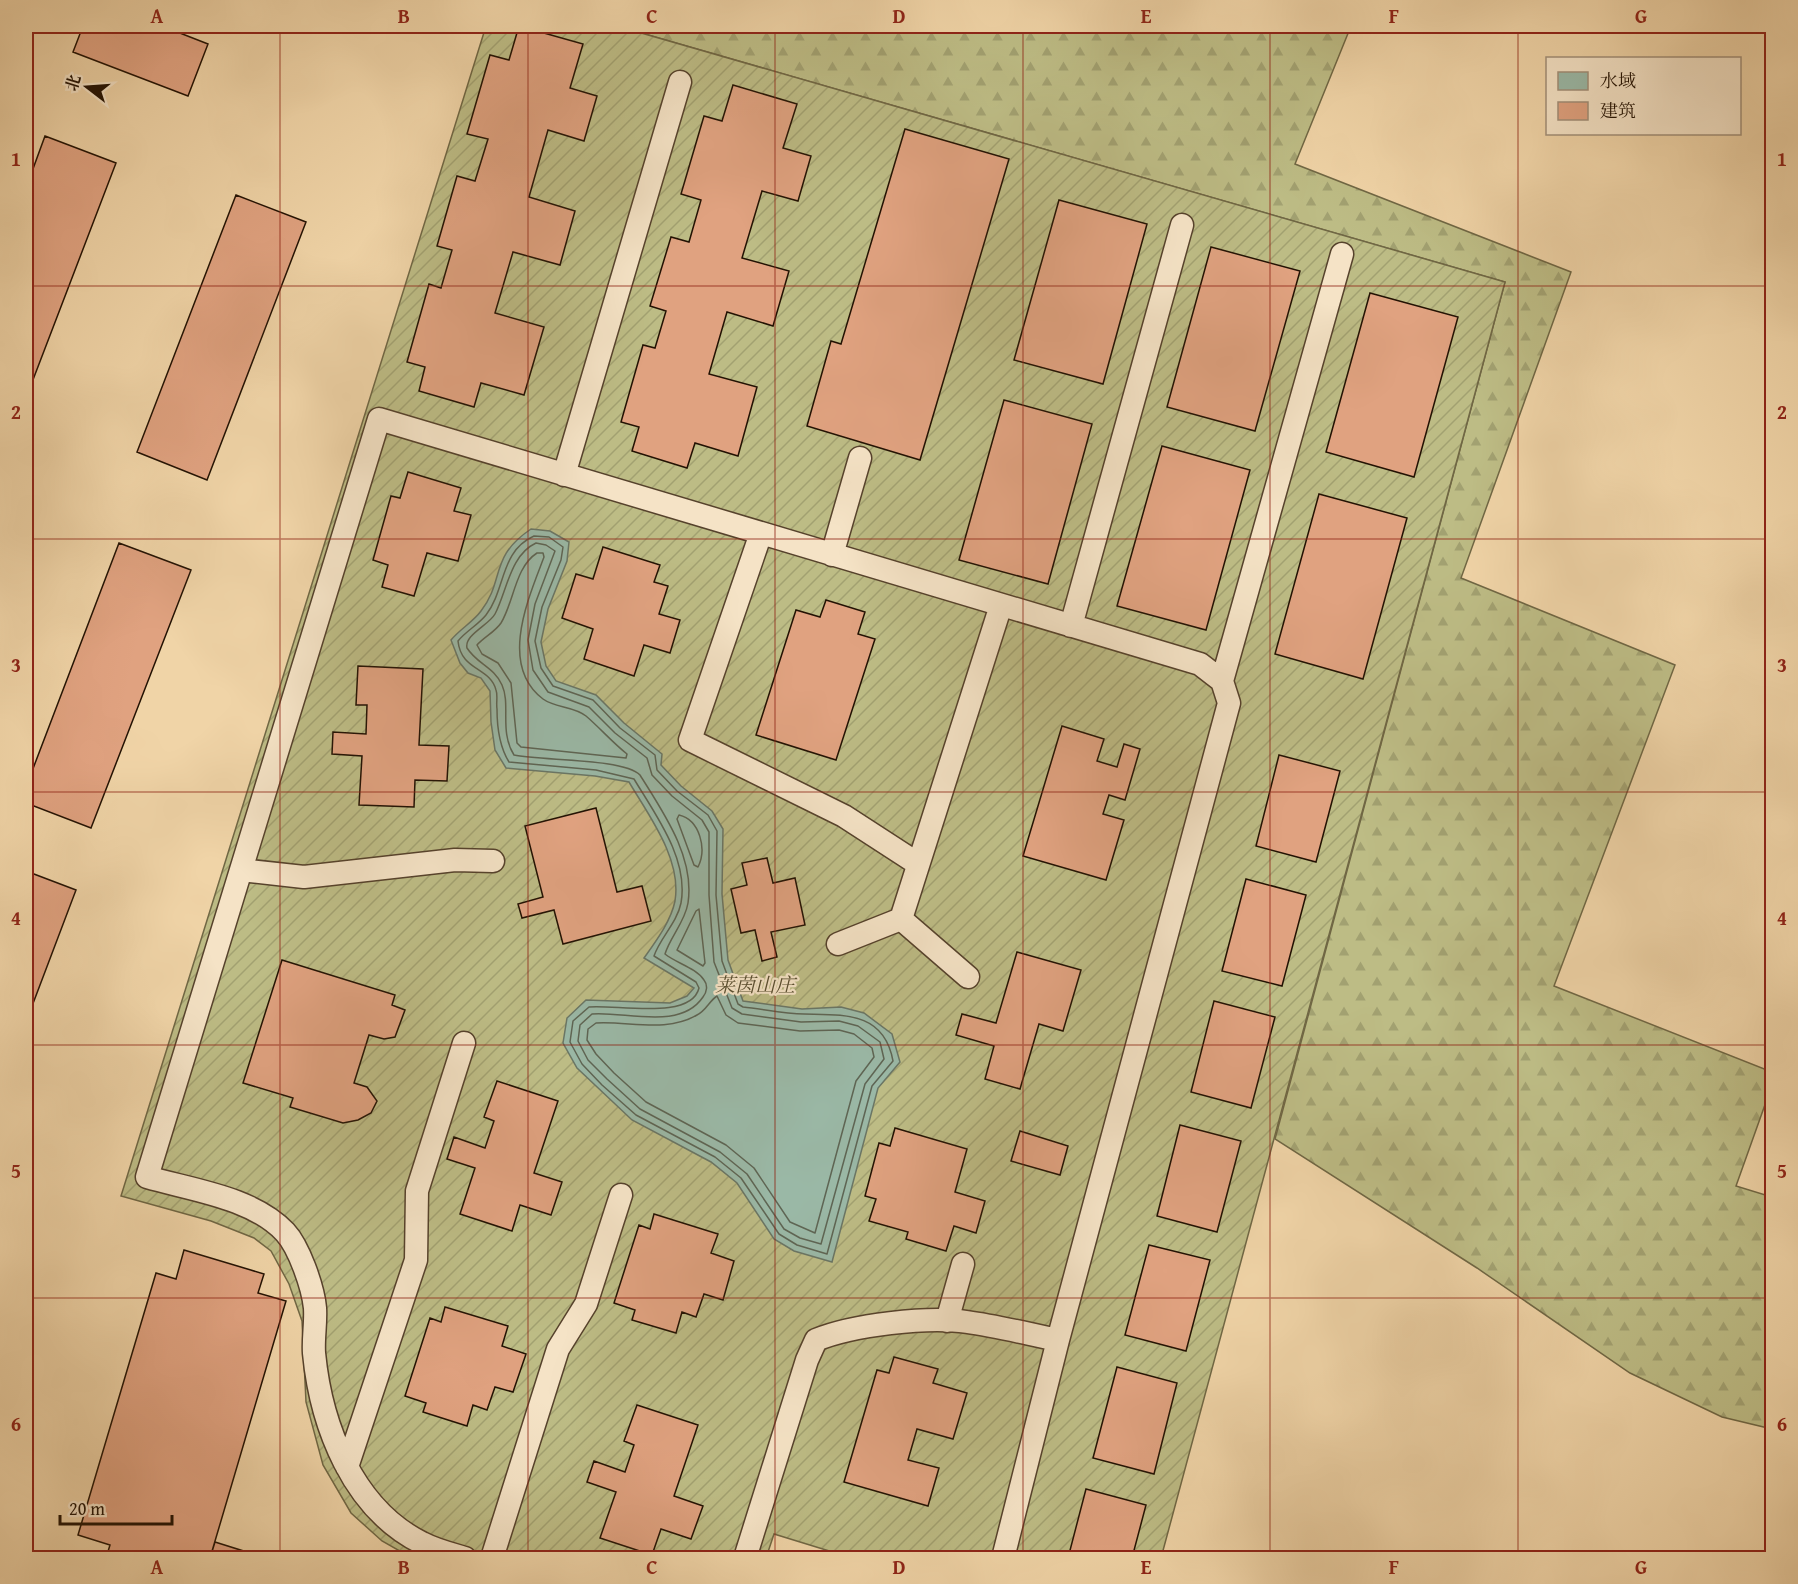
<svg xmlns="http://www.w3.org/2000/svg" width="1798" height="1584" font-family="'Gentium Book Plus','Noto Serif SC',serif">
<defs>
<pattern id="forest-firs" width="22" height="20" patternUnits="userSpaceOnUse" patternTransform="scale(1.5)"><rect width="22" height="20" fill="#bdbc85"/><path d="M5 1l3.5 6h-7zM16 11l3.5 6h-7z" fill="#a2a171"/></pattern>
<pattern id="garden-furrows" width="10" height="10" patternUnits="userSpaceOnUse" patternTransform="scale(1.5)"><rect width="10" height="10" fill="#bdbc85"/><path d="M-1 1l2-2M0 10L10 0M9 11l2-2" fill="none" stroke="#a2a171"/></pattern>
</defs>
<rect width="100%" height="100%" fill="#f0d4a7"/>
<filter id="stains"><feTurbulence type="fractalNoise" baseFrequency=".00333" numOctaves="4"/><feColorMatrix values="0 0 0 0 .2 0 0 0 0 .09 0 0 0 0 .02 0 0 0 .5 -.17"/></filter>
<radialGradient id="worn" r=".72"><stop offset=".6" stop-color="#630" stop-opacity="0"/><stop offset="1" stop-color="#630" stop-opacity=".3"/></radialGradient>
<!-- forest -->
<path fill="url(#forest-firs)" stroke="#706744" stroke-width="1.5" d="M617,26H1351L1295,164L1571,272L1461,578L1675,665L1554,986L1772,1072V1085L1736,1186L1772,1197V1429L1722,1417L1630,1373L1477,1268L1275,1139L1505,282Z"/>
<!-- garden -->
<path fill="url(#garden-furrows)" stroke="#706744" stroke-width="1.5" d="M486,26H617L1505,282L1161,1558H852L774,1534L766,1558H412L382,1541L351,1513L323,1465L306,1402L302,1321L289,1284L271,1251L254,1238L211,1221L121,1196Z"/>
<!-- water -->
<path fill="#9ab8a6" stroke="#6a7665" stroke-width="1.5" d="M531,529L550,531L569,542L567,561L548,609L541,642L546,666L556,681L596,695L624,723L662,754L661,765L681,786L712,811L723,829L722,894L728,960L743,1001L802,1009L841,1007L864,1013L892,1034L900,1062L878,1088L832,1262L794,1251L774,1239L737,1183L711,1162L632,1120L577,1068L563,1043L567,1018L586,1000L670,1003L687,996L694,988L644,958C656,941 671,921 675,901C682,859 649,816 629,782L595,776L506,768L495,750L491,722L490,691L481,678L468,673L460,663L451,640C460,629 473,622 481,611C505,580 489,557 531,529Z"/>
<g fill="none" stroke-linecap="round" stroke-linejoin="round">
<!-- shore -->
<path stroke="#5e6554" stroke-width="1.5" d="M534,536L549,537L563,547L561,560L542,607L535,641L541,668L553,686L593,700L620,728L655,755L657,770L677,791L708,815L717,831L716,895L722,961L738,1004L743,1007C763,1009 784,1014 804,1014C843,1015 884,1011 893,1061L872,1086L827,1254L797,1245L779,1234L741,1178L715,1157L636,1115L602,1085L582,1064L570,1042L573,1021L589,1007C615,1004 691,1021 699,988L696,982L654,956C660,938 677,923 681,903C689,859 655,814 634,779L596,770L509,762C499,746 497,728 497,709C496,703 498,695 496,690C490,667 461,671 458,641C466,631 478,625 486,615C506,589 500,551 534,536Z
M536,543L546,545L555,551L535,604L528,640L533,670L548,692L589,707L615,733L647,758L652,775L672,796L702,820L709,832V895L714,962L732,1008L742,1014L801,1022L839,1021L858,1026L880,1042L884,1059L865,1084L821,1244L800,1238L784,1229L747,1174L720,1152L640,1109L607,1079L588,1060L578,1041L580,1025L592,1014C625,1011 680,1031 703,997C707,992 708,985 704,980C696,968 676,963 665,954C670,937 685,922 688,903C695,857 663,812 640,775C624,758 541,761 514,755C499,731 511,705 502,685C494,667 477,664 467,648C464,635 489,625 495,614C507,591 510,555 536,543Z
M537,553H543L544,557C529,597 498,665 543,699C555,708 574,706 586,716C600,728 612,742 627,754L626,758L521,747L517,743L511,683L498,663L482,654L477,645C484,637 495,632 501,623C514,602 515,567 537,553Z
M679,815C700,820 707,849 698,867L694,865L677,819Z
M699,909L705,963L703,966L677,950L696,911Z
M717,996L726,1015L738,1023L800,1031L839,1030L854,1034L872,1048L874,1057L856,1081L815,1233L790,1222L754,1168L726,1145L646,1102L614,1073L596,1054L587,1040L588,1029L596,1023C630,1021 666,1033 697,1015C706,1011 710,1000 717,996Z"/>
</g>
<!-- building -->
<path fill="#e0a280" stroke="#231203" stroke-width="1.5" d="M83,26H162L208,44L188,96L73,52Z
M519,26L583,44L570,88L597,96L584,141L548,130L529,197L575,211L560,265L513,252L495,313L544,327L524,395L481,383L474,407L419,391L425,367L407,362L429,284L441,288L452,250L437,246L457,176L475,181L488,139L467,134L490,55L509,60Z
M733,85L797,104L783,148L811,156L798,201L762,191L742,258L789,271L773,326L727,312L709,374L757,387L738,456L695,443L687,468L632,451L639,427L621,422L643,345L655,348L666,311L650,306L671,237L689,242L701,200L681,194L704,116L722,121Z
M905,129L1009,159L920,460L807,426L831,341L841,344Z
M45,136L116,163L26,398V188Z
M236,195L306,222L207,480L137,452Z
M1059,200L1147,224L1103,384L1014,360Z
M1211,247L1300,271L1255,431L1167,407Z
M1370,293L1458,317L1414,477L1326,452Z
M1004,400L1092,424L1048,584L959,560Z
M1162,446L1250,470L1206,630L1117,606Z
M408,472L461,488L454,511L471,515L458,561L427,553L414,596L382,587L388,565L373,560L391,496L400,498Z
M1319,494L1407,518L1363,679L1275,654Z
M119,543L191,570L91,828L26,803V787Z
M603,547L660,565L654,582L668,586L659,614L680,620L670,653L644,645L634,676L584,659L593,629L562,618L576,574L593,579Z
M826,600L865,612L858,634L875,639L836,760L756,735L796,610L820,617Z
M358,666L423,669L419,745L449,746L447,781L415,780L414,807L359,805L362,756L332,754L333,732L366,734L367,705H356Z
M1062,726L1104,739L1097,761L1117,767L1124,744L1140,749L1125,800L1109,795L1103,814L1124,820L1106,880L1023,856Z
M1279,755L1340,771L1316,862L1256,846Z
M596,808L617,892L642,886L651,921L563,944L554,910L522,918L518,904L543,897L525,826Z
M767,858L773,883L795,878L805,925L771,932L777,957L762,961L755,930L741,933L731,889L747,885L742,863Z
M26,871L76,890L26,1022Z
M1246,879L1306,895L1282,986L1222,971Z
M1017,952L1081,970L1063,1031L1039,1024L1020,1089L985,1079L994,1046L956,1035L962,1014L996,1023Z
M282,960L395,995L392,1005L405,1010L395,1037L384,1039L369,1035L354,1083L367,1087L377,1101L371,1113L358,1120L343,1123L290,1107L293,1098L243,1083Z
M1214,1001L1275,1017L1251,1108L1191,1092Z
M497,1081L558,1101L534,1173L562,1182L551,1215L520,1205L512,1231L460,1214L475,1168L447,1159L454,1137L485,1148L494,1121L484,1117Z
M1180,1125L1241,1141L1217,1232L1157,1216Z
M895,1128L967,1149L955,1192L985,1201L976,1233L954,1226L946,1251L906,1239L908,1232L869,1221L876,1199L865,1196L879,1143L890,1146Z
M1020,1131L1068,1146L1060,1175L1011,1161Z
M654,1214L718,1234L711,1253L734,1261L723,1300L704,1294L696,1317L682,1312L676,1333L632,1320L635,1310L614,1303L639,1225L650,1229Z
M1149,1245L1210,1260L1186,1351L1125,1335Z
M184,1250L264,1274L258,1293L286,1301L210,1558H106L110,1545L78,1535L156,1273L176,1279Z
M445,1307L508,1326L502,1346L526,1354L513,1392L495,1387L487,1410L473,1405L467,1426L423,1412L426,1403L405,1396L430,1318L441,1322Z
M894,1357L938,1369L933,1383L967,1393L953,1439L917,1429L908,1460L939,1468L928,1506L844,1482L877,1370L889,1373Z
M1117,1367L1177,1383L1154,1474L1093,1458Z
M637,1405L698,1425L674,1496L703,1506L691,1539L661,1529L652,1555L600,1538L616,1492L587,1482L594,1461L625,1472L634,1445L624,1441Z
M1086,1489L1146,1505L1132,1558H1068Z
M215,1542L266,1558H210Z"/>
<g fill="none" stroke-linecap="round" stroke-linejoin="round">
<!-- lane casing -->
<g stroke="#56422c" stroke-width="25">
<path id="lane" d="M564,475L680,82
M761,533L690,740L844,816L918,864
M832,555L860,458
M1071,626L1182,225
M1222,681L1342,254
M241,870L304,877L455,860L493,861
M901,919L968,977
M838,944L901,919L1001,605
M947,1321L963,1264
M347,1467L416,1260L417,1191L464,1043
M465,1558C451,1554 435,1550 422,1543C353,1509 321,1426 314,1353C313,1338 316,1323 315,1308C313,1287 299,1247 285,1232C252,1197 191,1190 147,1177L379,419L1200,664L1222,681L1229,703L1058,1340L1003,1558
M492,1558L558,1349L586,1304L621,1195
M745,1558L807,1360L816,1340C852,1325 928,1316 967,1322C997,1326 1028,1334 1058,1340"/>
</g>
<!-- lane -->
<use href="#lane" stroke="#f5e3c6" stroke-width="22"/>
</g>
<!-- grid -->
<path fill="none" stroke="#8f2418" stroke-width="1.5" stroke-opacity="0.55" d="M280,26V1558M528,26V1558M775,26V1558M1023,26V1558M1270,26V1558M1518,26V1558M26,286H1772M26,539H1772M26,792H1772M26,1045H1772M26,1298H1772"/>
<g text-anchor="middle" stroke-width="4.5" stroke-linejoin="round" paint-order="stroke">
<!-- park labels -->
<g font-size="20" font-style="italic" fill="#594e30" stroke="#f5e3c6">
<text x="755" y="992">莱茵山庄</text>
</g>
</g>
<!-- margin -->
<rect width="1798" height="1584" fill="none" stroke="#f0d4a7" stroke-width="66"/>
<!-- legend -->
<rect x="1546" y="57" width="195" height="78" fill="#f5e3c6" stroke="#a18f78" stroke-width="1.5"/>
<rect x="1558" y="72" width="30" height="18" fill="#9ab8a6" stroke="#a18f78" stroke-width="1.5"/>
<text x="1600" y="87" font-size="18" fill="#231203">水域</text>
<rect x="1558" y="102" width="30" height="18" fill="#e0a280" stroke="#a18f78" stroke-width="1.5"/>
<text x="1600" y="117" font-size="18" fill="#231203">建筑</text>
<!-- north arrow -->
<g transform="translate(87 87) rotate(287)" stroke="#f5e3c6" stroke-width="4.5" paint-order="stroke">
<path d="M0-4.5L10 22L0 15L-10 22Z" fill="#231203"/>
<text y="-9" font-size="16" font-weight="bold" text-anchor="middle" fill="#231203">北</text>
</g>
<!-- scale -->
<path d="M60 1515v9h112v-9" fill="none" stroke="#231203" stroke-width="3"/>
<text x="69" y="1515" font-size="18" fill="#231203" stroke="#f5e3c6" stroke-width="4.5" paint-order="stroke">20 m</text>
<rect x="33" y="33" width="1732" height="1518" fill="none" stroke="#8f2418" stroke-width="2"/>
<g font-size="20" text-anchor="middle" font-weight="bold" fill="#8f2418">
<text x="157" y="23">A</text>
<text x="404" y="23">B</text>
<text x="652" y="23">C</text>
<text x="899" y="23">D</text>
<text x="1146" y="23">E</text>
<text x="1394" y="23">F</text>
<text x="1641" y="23">G</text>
<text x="16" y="166">1</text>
<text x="1782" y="166">1</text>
<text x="16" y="419">2</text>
<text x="1782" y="419">2</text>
<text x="16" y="672">3</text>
<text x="1782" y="672">3</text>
<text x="16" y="925">4</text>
<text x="1782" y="925">4</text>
<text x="16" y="1178">5</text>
<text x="1782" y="1178">5</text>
<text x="16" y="1431">6</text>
<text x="1782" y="1431">6</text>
<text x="157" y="1574">A</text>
<text x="404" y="1574">B</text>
<text x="652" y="1574">C</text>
<text x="899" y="1574">D</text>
<text x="1146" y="1574">E</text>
<text x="1394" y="1574">F</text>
<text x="1641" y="1574">G</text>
</g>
<rect width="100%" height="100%" filter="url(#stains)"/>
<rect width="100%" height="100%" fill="url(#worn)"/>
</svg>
